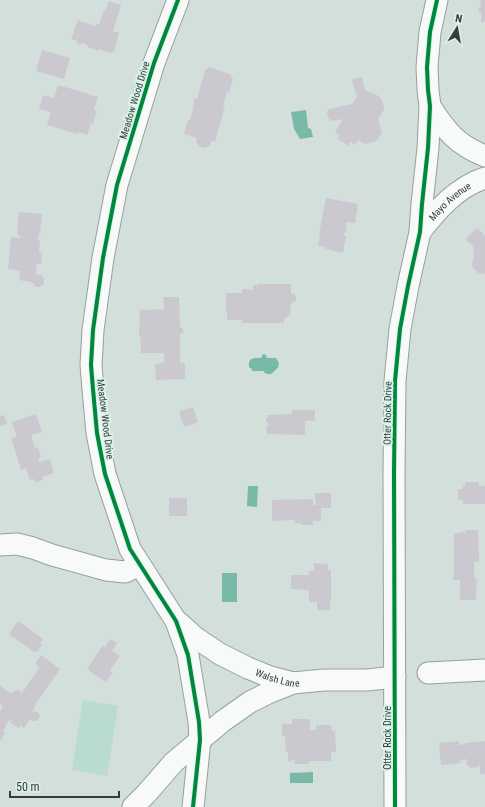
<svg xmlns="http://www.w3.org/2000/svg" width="485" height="807" font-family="'Roboto Condensed',sans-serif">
<rect width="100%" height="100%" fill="#d3dfdb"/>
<!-- green -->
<path fill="#b9dbd0" d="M83,700L118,706L107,776L72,770Z"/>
<!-- water -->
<path fill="#79b9a8" d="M306,110L308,128L311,129L313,137L300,139L294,129L291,112Z
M263,354L266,355L267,358H276L279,363L278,368L276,369V370L274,371C272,375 269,375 265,373L263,371H252V369L249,367C248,357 254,358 261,358Z
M248,486H258L257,507L247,506Z
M222,573H237V602H222Z
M313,772V783H290V773Z"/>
<!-- building -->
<path fill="#ccc8d0" d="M480,0H485V22H481V13L479,12L478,9L481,6Z
M109,1L121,5L113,31L119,33L115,46L116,47L114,52H112L111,53L99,49L98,51L88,47V46L84,44V43H82L81,45L76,43L77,41L71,39L78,20L95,26L96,24L99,25L104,10L105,11Z
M42,50L70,58L64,79L36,71Z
M209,67L230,74L233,79L229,93L227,92L223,106H225L215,142L211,141L210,146L205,148L199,146L196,141L197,138L184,134L188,120H190L193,110H192L195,98L197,99L205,70H206Z
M362,77L365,90L379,96L382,101L384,106V110L378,118L382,133L375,142L365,144L358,140L355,145L350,142L348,146L337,138L340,135L335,132L343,119L332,121L328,118L327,112L329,109L352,104L357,97L356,92H355L352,79Z
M58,85L89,94V95L98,97L94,109L97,110L93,124L91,123L87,135L79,132L78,134L47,125L51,112L39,109L43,95L54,98Z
M326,198L358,204L355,223L346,222L345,225H347L346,233L344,232V236H346L343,253L325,249V247L318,246L320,234H319Z
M19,212L42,214L40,233H39L38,240L40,241L39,252L42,253L41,264L37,263L36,275H42L44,279V284L40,287H35L32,282L19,280L20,271L8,269L11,237L20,238V235H17Z
M477,228L485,235V274L478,273L473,268L472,265L474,257L473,246L465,239Z
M257,284H291V293L294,294L296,297V300L294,302L291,303L290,314L288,316L284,319V323H242V320H227V312H226V293H242V289L253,290V285L257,286Z
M163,297H179L180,328H183V333L180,334V363H185V379L156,380L155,364L164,363V353H141L140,335H139L140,310L164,309Z
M193,407L198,422L184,427L179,411Z
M292,410H315V421H305V435L267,434V430H266V427H268V422H266V419H267V415L292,414Z
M36,414L42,432L31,435L35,448L38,447L41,457L38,458L40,462L50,459L54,473L42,477L43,480L35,482L34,479L30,480L26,468L21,470L11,438L17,437L12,422Z
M4,415L7,424L0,426V416Z
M465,482H479V486H485V504H463V500H458V489H463V486H465Z
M315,493H331V508H321V521H313V525H301V523H295V520L272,521V500L313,499V505H316Z
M169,498H187V516H169Z
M465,530H478L479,562H474V578H476V580H477L476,600H460V580H453V574L454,575V533H460V532L463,531V533H465Z
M314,563L328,564V570H331V602H330V610H317V602H309V590L291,589V575H309V571H314Z
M18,621L43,639L40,644L42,645L37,652L35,651L34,652L9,634Z
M110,639L117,643L112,651L120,656L110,670L113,673L107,681L106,680L105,682L87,669L103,645L105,647Z
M41,655L60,669L35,705H36L32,712L35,711L39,713L40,717L37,721H33L30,719L24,728L20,725L19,728L10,722L12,720L10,719L5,726L6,727L3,732L5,733L0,741V711L3,706L0,704V686L12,694L14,691L18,690L22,693L40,667L35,664Z
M292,719H310V730H316V725H331L332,731H335L336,752H331V761H309V764H295V760L288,761V751L286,752L285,736H282V724H292Z
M459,741V745L465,744V743L485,741V774H480V765H478V767L470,768L469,766H467L466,759L460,760L461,763L441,765L439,743Z"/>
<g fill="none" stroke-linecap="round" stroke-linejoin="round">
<!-- minor casing -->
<g stroke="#97a09d" stroke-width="23">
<g id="minor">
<path d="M178,0L154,63L117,185L103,258L93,330L91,365L93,389L97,433L105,474L130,549L176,621L188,655L199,722L200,740L193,807"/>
<path d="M430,106C446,131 457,145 485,156"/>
<path id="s1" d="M420,232C437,210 457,187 485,178"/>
<path d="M0,545L17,544L33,548L52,555L106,570L125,572L140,565"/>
<path id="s2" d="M177,621L196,638L220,654L248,668L270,677L293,683L324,680H367L395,677"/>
<path d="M428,673L485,670"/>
<path d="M133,807L146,794L174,762L223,721L250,702L268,693L293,683"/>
<path d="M395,807L394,473L395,381L400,329L408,286L420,232L422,204L428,148L430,106L428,90L427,67L430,32L437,0"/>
</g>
</g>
<!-- minor -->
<use href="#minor" stroke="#f8fafa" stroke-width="21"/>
<!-- cycleway casing -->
<g stroke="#dbf2ea" stroke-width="6">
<path id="cycleway" d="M178,0L154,63L117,185L103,258L93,330L91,365L93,389L97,433L105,474L130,549L176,621L188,655L199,722L200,740L193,807
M395,807L394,473L395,381L400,329L408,286L420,232L422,204L428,148L430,106L428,90L427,67L430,32L437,0"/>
</g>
<!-- cycleway -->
<use href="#cycleway" stroke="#00873e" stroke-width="4"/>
</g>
<g text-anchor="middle" stroke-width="4" stroke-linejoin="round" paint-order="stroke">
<!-- street labels -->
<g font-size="10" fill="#343d3a" stroke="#dbf2ea">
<text transform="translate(134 100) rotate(-73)" y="4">Meadow Wood Drive</text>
<text dy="4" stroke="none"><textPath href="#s1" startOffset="43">Mayo Avenue</textPath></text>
<text transform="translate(387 413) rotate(-89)" y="4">Otter Rock Drive</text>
<text transform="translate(106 419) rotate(83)" y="4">Meadow Wood Drive</text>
<text dy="4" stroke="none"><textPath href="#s2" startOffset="117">Walsh Lane</textPath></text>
<text transform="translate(387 738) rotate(-90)" y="4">Otter Rock Drive</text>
</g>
</g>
<!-- north arrow -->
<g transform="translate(457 28) rotate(11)" stroke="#dbf2ea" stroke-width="3" paint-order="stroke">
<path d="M0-3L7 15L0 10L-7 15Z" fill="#343d3a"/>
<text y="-6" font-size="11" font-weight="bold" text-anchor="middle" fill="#343d3a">N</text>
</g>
<!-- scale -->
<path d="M10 791v6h109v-6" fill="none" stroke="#343d3a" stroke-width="2"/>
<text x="16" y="791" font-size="12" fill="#343d3a" stroke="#dbf2ea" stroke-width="3" paint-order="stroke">50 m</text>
</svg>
